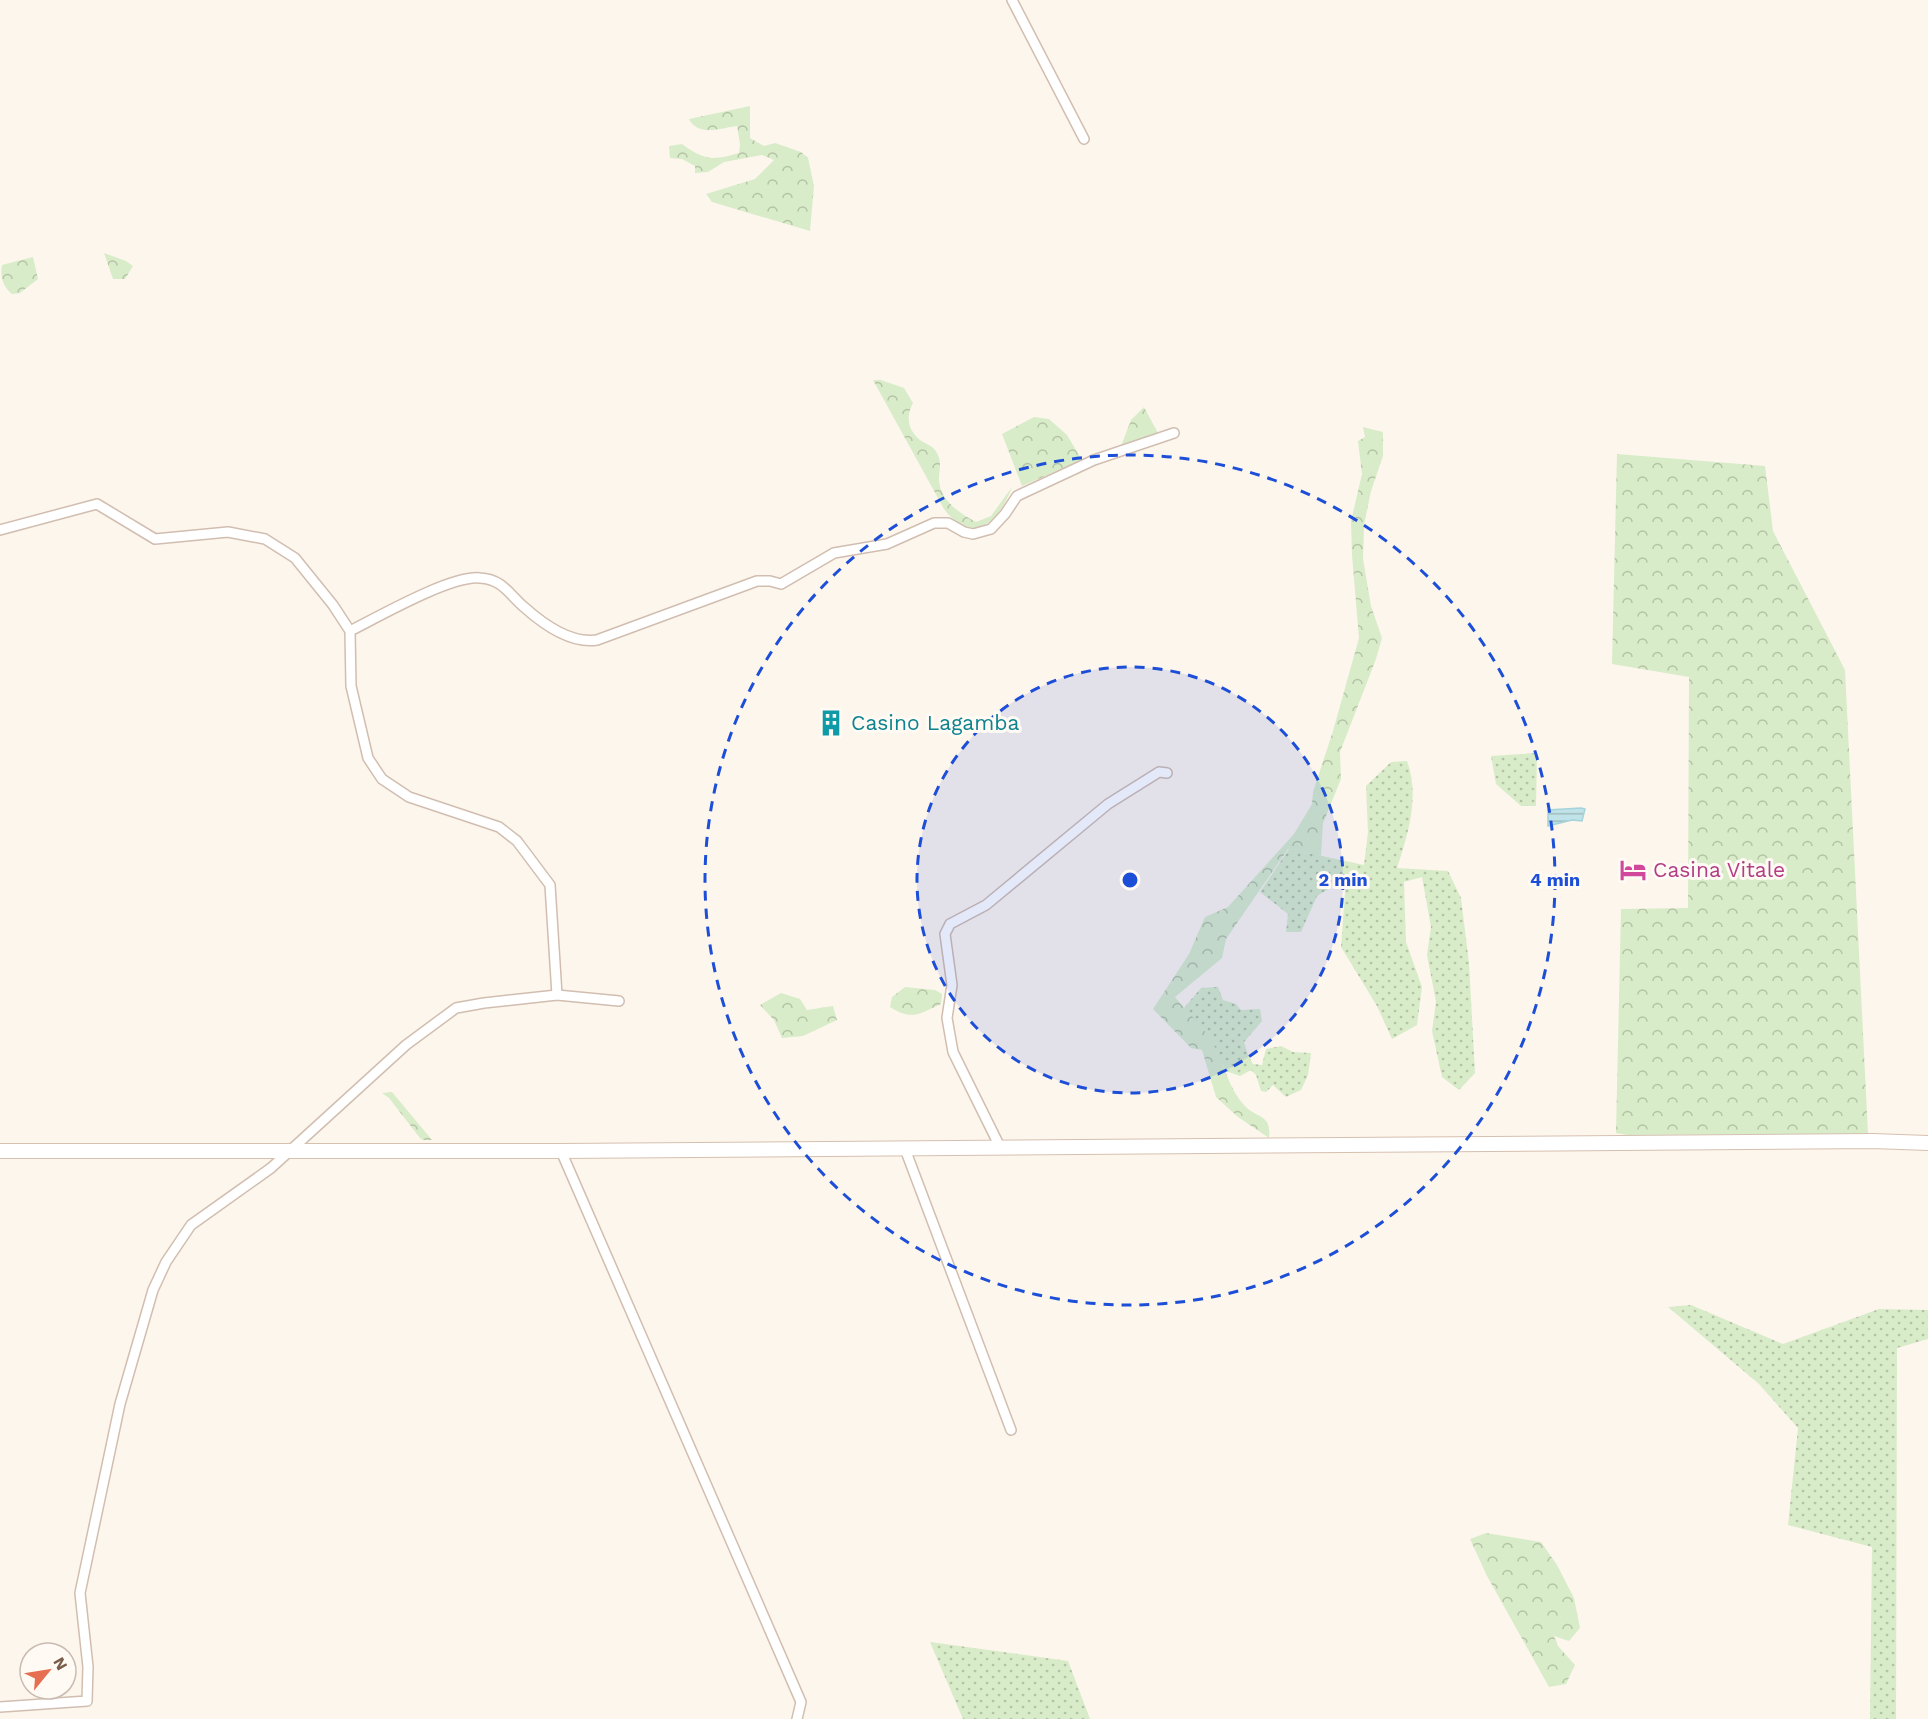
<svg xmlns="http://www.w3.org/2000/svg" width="1928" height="1719" font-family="'Work Sans',sans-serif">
<defs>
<pattern id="grass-dots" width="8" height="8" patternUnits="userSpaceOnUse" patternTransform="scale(1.5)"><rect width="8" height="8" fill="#d8ecc9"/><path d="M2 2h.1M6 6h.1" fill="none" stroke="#b4c2a5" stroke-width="1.8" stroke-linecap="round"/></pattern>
<pattern id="forest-crowns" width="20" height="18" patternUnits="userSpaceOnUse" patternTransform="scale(1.5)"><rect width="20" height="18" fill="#d8ecc9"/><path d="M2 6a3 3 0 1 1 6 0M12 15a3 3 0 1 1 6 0" fill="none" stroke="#b4c2a5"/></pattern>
<pattern id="water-rules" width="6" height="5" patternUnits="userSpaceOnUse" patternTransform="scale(1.5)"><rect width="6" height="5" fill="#bfe3e8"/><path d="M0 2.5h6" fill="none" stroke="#a0bbbe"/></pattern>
</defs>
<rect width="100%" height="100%" fill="#fdf6ec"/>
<!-- grass -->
<path fill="url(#grass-dots)" d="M1537,753L1536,806H1521L1496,784L1491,756Z
M1407,761C1420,796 1408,834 1397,868L1448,871L1461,898L1469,963L1475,1073L1459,1090L1442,1077L1432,1031L1436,1002L1427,955L1431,927L1422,877L1404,882L1406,942L1422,987L1417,1025L1392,1039L1377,1006L1341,947L1346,878L1317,896L1301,932H1286L1288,914L1260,892L1289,849L1364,865L1368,832L1366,786L1391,762Z
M1218,987L1223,1000L1236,1004L1241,1010L1260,1009L1262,1021L1244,1042L1248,1055L1253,1064L1262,1065L1266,1049L1281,1046L1293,1052L1311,1053L1308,1075L1301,1090L1286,1097L1273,1085L1266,1092L1261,1091L1256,1075L1251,1070L1240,1076L1226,1071L1210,1039L1184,1008L1201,988Z
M1691,1305L1783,1344L1879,1309L1928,1310V1339L1897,1348L1896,1719H1870L1872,1547L1788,1525L1798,1428L1759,1384L1668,1307Z
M930,1642L1068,1661L1090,1719H963Z"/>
<!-- forest -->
<path fill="url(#forest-crowns)" d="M750,106V138L764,146L775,143L801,152L808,158L814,186L810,231L712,202L706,194L755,179L774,160L762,155L724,162L708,172L695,173V166L682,159L670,158L669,146L682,144C704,160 712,161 739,153L740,144L737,126C721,128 698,137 689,119Z
M104,253L126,261L133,266L125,279H113Z
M33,257L38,279L20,293L12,294C3,287 0,277 2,265Z
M873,380H881L904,388L913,403C906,416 907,429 920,440C925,444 932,445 935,450C942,460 940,466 939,477C938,499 959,513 976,522L991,516L1012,487C999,522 973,547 944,509Z
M1144,407L1158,433L1121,446L1131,420Z
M1034,417L1049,419L1067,435L1082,460L1022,486L1002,434Z
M1363,427L1383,432V456L1371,491L1364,525L1363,559L1371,606L1382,638L1376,659L1340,752L1341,779L1323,823L1321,856L1288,849L1226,939L1222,958L1175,997C1186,1011 1201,1024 1211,1040C1224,1061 1227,1086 1244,1105C1256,1119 1272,1113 1269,1138L1238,1117L1216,1097L1202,1050L1191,1048L1153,1009L1189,954L1205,917L1228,907L1294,834L1312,804L1313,792L1333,731L1359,638L1352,555L1351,521L1362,474L1358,441L1365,437Z
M1617,454L1765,466L1773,531L1845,670L1868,1134L1627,1135L1616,1133L1621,909L1688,908L1689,677L1612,664Z
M905,987L935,990L942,994L941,1004C919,1014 912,1021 890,1007L892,997Z
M781,993L800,999L807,1010L833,1006L837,1020L803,1036L782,1038L774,1020L760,1005Z
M392,1092L432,1140H423L420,1138L389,1098L382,1093Z
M1486,1533L1541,1542L1557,1565L1574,1598L1580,1628L1569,1641L1554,1636L1558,1646L1575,1665L1566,1684L1549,1687L1487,1576L1470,1539Z"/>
<!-- water -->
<path fill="url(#water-rules)" stroke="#a5d3da" stroke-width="1.5" d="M1581,808L1585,809L1582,821L1572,820L1548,826V810Z"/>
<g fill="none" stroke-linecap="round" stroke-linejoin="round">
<!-- street casing -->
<g stroke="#d1beb0" stroke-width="12">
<path id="street" d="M1012,0L1084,139
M0,530L97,504L155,539L228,532L265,539L295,558L333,605L350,631L351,686L368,758L382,779L409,797L499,827L517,841L550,885L557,995
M350,631C378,617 451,575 480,578C502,579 509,594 524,607C543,624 571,644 597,640L757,581H770L781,584L834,553L887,544L934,523H948L964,532L973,534L991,529L1005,514L1017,496L1094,460L1174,433
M905,1149L1011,1430
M1001,1149L953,1052L947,1018L952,985L945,934L950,924L986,905L1108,804L1159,772L1167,773
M561,1151L801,1702L797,1719
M0,1707L87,1701L88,1667L80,1593L120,1404L153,1290L166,1262L191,1225L271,1168L406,1045L456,1008L484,1003L557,995L619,1001"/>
</g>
<!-- secondary casing -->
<g stroke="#d6c0b0" stroke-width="16">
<path id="secondary" d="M0,1151H561L1873,1141L1928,1143"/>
</g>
<!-- street -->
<use href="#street" stroke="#fff" stroke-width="9"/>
<!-- secondary -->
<use href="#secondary" stroke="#fff" stroke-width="14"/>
</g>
<!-- distance rings -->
<circle cx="1130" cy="880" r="213" fill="#1d4ed8" fill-opacity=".12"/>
<g fill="none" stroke="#1d4ed8" stroke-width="3" stroke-dasharray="10 8">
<circle cx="1130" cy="880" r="213"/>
<circle cx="1130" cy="880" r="425"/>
</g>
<!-- icons -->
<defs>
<g id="building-bare" transform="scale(2.07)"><path d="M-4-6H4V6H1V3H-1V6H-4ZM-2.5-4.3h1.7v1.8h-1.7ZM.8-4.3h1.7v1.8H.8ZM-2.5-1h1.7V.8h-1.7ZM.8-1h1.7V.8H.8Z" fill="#0f9aa8" stroke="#fffaf3" stroke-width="2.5" paint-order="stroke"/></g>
<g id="hotel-bare" transform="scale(2.07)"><path d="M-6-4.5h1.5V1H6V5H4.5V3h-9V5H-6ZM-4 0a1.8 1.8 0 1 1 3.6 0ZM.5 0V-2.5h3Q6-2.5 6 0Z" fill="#d1479c" stroke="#fffaf3" stroke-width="2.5" paint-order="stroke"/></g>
</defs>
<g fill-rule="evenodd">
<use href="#building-bare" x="831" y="723"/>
<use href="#hotel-bare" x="1633" y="870"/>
</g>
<g text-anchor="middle" stroke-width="6" stroke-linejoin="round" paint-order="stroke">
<!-- culture labels -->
<g font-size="21" fill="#0d838f" stroke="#fffaf3" text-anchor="start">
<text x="851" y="730">Casino Lagamba</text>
</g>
<!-- hotel labels -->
<g font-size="21" fill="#b23c85" stroke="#fffaf3" text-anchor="start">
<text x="1653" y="877">Casina Vitale</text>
</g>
</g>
<circle cx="1130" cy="880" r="9" fill="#1d4ed8" stroke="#fffaf3" stroke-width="3"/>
<g font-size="18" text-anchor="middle" font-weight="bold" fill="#1d4ed8" stroke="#fffaf3" stroke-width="6" stroke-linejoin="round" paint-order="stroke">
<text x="1343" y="886">2 min</text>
<text x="1555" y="886">4 min</text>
</g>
<!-- north arrow -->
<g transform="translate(48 1671) rotate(60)"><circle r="28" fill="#fffaf3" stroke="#cabbb1" stroke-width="1.5"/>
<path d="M0-4.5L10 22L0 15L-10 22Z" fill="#e76f51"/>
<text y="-9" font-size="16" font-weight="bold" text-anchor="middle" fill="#7a5c4d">N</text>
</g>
</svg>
